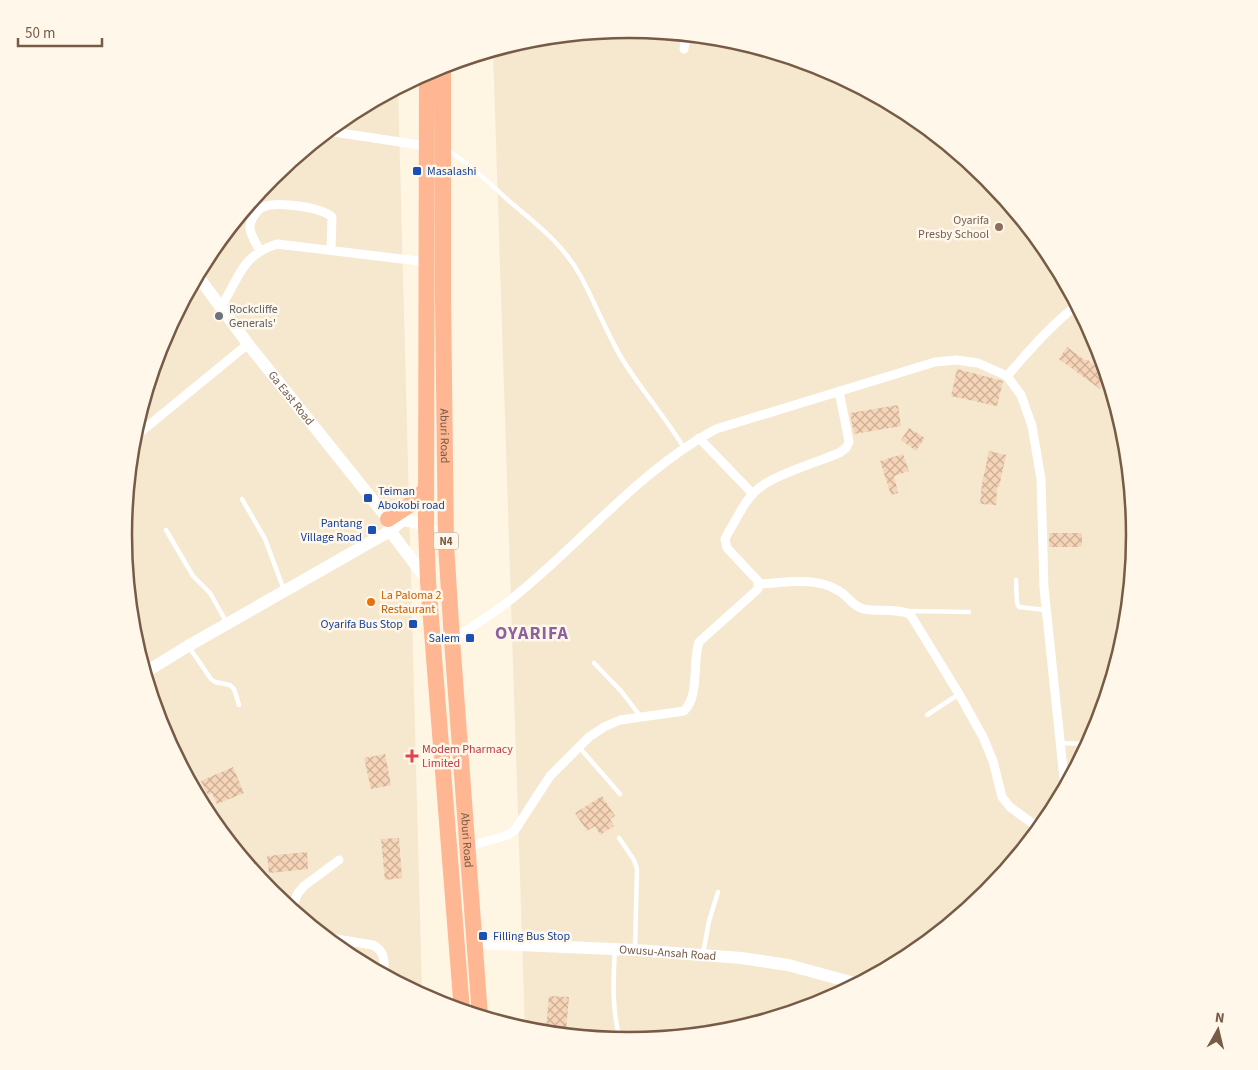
<svg xmlns="http://www.w3.org/2000/svg" width="1258" height="1070" font-family="'Source Sans 3',sans-serif">
<defs>
<pattern id="building-cross-hatch" width="8" height="8" patternUnits="userSpaceOnUse" patternTransform="scale(1.25)"><rect width="8" height="8" fill="#f6d4b7"/><path d="M0 0l8 8M0 8l8-8" fill="none" stroke="#ccaf97"/></pattern>
</defs>
<rect width="100%" height="100%" fill="#fef5e2"/>
<!-- residential -->
<path fill="#f6e7cf" d="M629,29L728,39L823,67L910,114L987,177L1050,254L1097,342L1126,437L1135,535L1125,634L1097,729L1050,816L987,893L910,956L822,1003L727,1032L629,1041L525,1030L493,50L531,38Z
M398,87L422,995L348,956L271,893L208,816L161,728L138,651L132,633L123,535L133,436L161,341L208,254L271,177L348,114Z"/>
<!-- building -->
<path fill="url(#building-cross-hatch)" d="M1067,347L1085,360H1088L1099,370L1104,364L1108,378L1100,389L1059,359Z
M957,369L1003,381L997,406L951,396Z
M898,405L901,426L854,434L850,413Z
M909,428L925,438L916,451L901,440Z
M989,451L1006,455L999,487H997L996,505L980,504L982,484Z
M903,454L909,471L894,476L898,493L891,495L880,461Z
M1049,533H1082V546L1077,547H1049Z
M385,754L391,785L371,789L364,758Z
M233,767L244,793L217,804L212,793L208,795L201,781Z
M602,796L615,816L610,819L614,826L600,835L595,826L587,831L575,813Z
M399,838L402,878L385,880L381,839Z
M307,852L308,869L269,873L267,856Z
M549,996L569,997L566,1030L546,1028Z"/>
<g fill="none" stroke-linecap="round" stroke-linejoin="round">
<!-- lane -->
<path stroke="#fff" stroke-width="4.5" d="M447,150C470,164 489,183 509,201C535,223 563,244 580,275C595,302 605,330 621,357C640,389 665,416 684,448
M242,499L265,539L284,590
M166,530L193,576L210,593L227,623
M1016,580L1017,603L1019,607L1046,610
M908,611L969,612
M189,647L211,679L215,682L230,685L234,689L239,705
M594,663L621,691L641,717
M927,715L959,694
M1060,743L1088,744
M579,747L620,794
M619,838L634,860L637,869L635,948
M615,950C613,980 612,1011 620,1040
M703,954L709,921L718,892"/>
<!-- street -->
<path stroke="#fff" stroke-width="9" d="M684,49L686,34
M327,131L427,146
M260,251C257,245 251,236 250,229C249,222 256,210 263,207C277,201 321,207 332,217L331,250
M221,306C240,278 240,256 277,244L427,262
M1007,376C1029,351 1051,325 1077,305
M699,438L753,494
M132,439L248,344
M759,584C783,583 817,576 839,591C848,596 853,607 864,609C879,612 895,608 910,614L959,694L983,737L993,761L1002,797L1010,807L1040,829
M452,640C475,625 499,610 520,592C586,538 640,470 716,429L935,362L956,360L978,363L1007,376L1021,395L1032,426L1041,479L1044,588L1065,788
M467,847L508,835L515,830L550,776L589,737L604,727L620,720L684,711C700,695 692,663 699,642L758,589V581L727,548L725,539L728,533C737,519 745,499 758,489C774,475 818,462 839,453L846,448L849,442L839,391
M291,910L298,893L304,886L339,860
M324,937L373,945C386,952 384,962 384,975"/>
<!-- secondary -->
<g stroke="#fff" stroke-width="12">
<path id="s1" d="M197,275L248,344L388,519L390,531L428,581"/>
<path d="M395,519C421,522 429,525 446,544"/>
<path d="M144,673L188,646L390,531L403,520"/>
<path id="s2" d="M474,943L635,950L741,958L788,965L858,984"/>
</g>
<!-- highway -->
<g stroke="#feb693" stroke-width="16">
<path id="s3" d="M443,65V298L446,544L452,640L480,1016"/>
<path d="M427,72L426,526L428,581L462,1011"/>
<path d="M388,519L414,502L426,489"/>
</g>
</g>
<!-- markers -->
<g fill="#1a4fb4" stroke="#fff8ea" stroke-width="2">
<rect x="412" y="166" width="10" height="10" rx="2.5"/>
<rect x="363" y="493" width="10" height="10" rx="2.5"/>
<rect x="367" y="525" width="10" height="10" rx="2.5"/>
<rect x="408" y="619" width="10" height="10" rx="2.5"/>
<rect x="465" y="633" width="10" height="10" rx="2.5"/>
<rect x="478" y="931" width="10" height="10" rx="2.5"/>
</g>
<circle fill="#8d6e63" stroke="#fff8ea" stroke-width="2" cx="999" cy="227" r="5"/>
<circle fill="#6b7280" stroke="#fff8ea" stroke-width="2" cx="219" cy="316" r="5"/>
<circle fill="#e8710a" stroke="#fff8ea" stroke-width="2" cx="371" cy="602" r="5"/>
<path fill="#e0444e" stroke="#fff8ea" stroke-width="2" d="M409.5 748.5h5v5h5v5h-5v5h-5v-5h-5v-5h5z"/>
<g text-anchor="middle" stroke-width="5" stroke-linejoin="round" paint-order="stroke">
<!-- shield labels -->
<rect fill="#fff8ea" stroke="#a08a77" stroke-width="1" x="433.5" y="532.5" width="25" height="17" rx="4"/>
<g font-size="11" font-weight="bold" fill="#785b46">
<text x="446" y="545">N4</text>
</g>
<!-- transit labels -->
<g font-size="12" fill="#164399" stroke="#fff8ea" text-anchor="start">
<text x="427" y="175">Masalashi</text>
<text x="378" y="495">Teiman<tspan x="378" dy="14">Abokobi road</tspan></text>
<text x="362" y="527" text-anchor="end">Pantang<tspan x="362" dy="14">Village Road</tspan></text>
<text x="403" y="628" text-anchor="end">Oyarifa Bus Stop</text>
<text x="460" y="642" text-anchor="end">Salem</text>
<text x="493" y="940">Filling Bus Stop</text>
</g>
<!-- education labels -->
<g font-size="12" fill="#785e54" stroke="#fff8ea" text-anchor="end">
<text x="989" y="224">Oyarifa<tspan x="989" dy="14">Presby School</tspan></text>
</g>
<!-- worship labels -->
<g font-size="12" fill="#5b616d" stroke="#fff8ea" text-anchor="start">
<text x="229" y="313">Rockcliffe<tspan x="229" dy="14">Generals'</tspan></text>
</g>
<!-- street labels -->
<g font-size="12" fill="#785b46" stroke="#fff8ea">
<text dy="4" stroke="none"><textPath href="#s1" startOffset="155">Ga East Road</textPath></text>
<text dy="4" stroke="none"><textPath href="#s3" startOffset="371">Aburi Road</textPath></text>
<text dy="4" stroke="none"><textPath href="#s3" startOffset="776">Aburi Road</textPath></text>
<text dy="4" stroke="none"><textPath href="#s2" startOffset="194">Owusu-Ansah Road</textPath></text>
</g>
<!-- food labels -->
<g font-size="12" fill="#c56008" stroke="#fff8ea" text-anchor="start">
<text x="381" y="599">La Paloma 2<tspan x="381" dy="14">Restaurant</tspan></text>
</g>
<!-- health labels -->
<g font-size="12" fill="#be3a42" stroke="#fff8ea" text-anchor="start">
<text x="422" y="753">Modem Pharmacy<tspan x="422" dy="14">Limited</tspan></text>
</g>
<!-- district labels -->
<g font-size="18" font-weight="bold" letter-spacing="1" fill="#8c619c" stroke="#fff8ea">
<text x="532" y="639">OYARIFA</text>
</g>
</g>
<!-- crop -->
<path d="M0 0H1258V1070H0ZM132 535a497 497 0 1 1 994 0a497 497 0 1 1-994 0Z" fill="#fff8ea" fill-rule="evenodd"/>
<path fill="none" stroke="#785b46" stroke-width="2.5" d="M132 535a497 497 0 1 1 994 0a497 497 0 1 1-994 0Z"/>
<!-- north arrow -->
<g transform="translate(1218 1030) rotate(8)" stroke="#fff8ea" stroke-width="4" paint-order="stroke">
<path d="M0-4L9 19L0 12L-9 19Z" fill="#785b46"/>
<text y="-8" font-size="14" font-weight="bold" text-anchor="middle" fill="#785b46">N</text>
</g>
<!-- scale -->
<path d="M18 38v8h84v-8" fill="none" stroke="#785b46" stroke-width="2.5"/>
<text x="25" y="38" font-size="15" fill="#785b46" stroke="#fff8ea" stroke-width="4" paint-order="stroke">50 m</text>
</svg>
